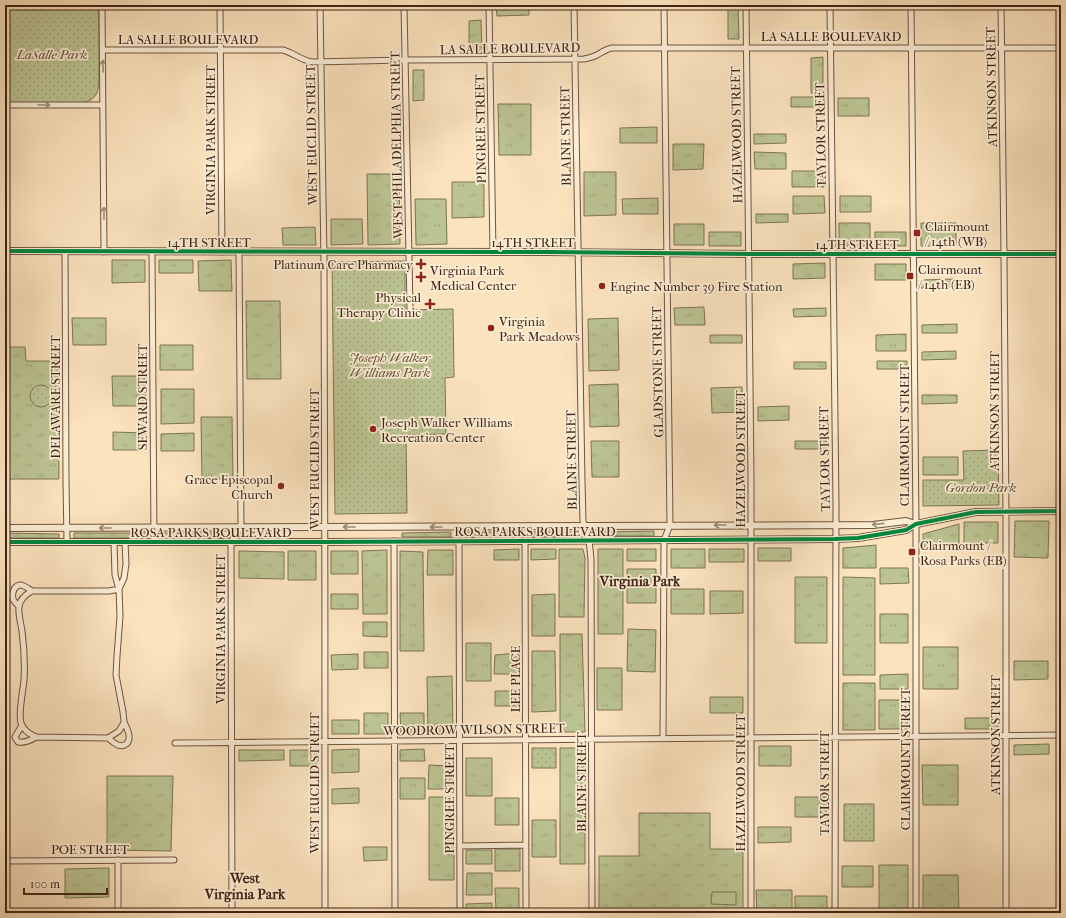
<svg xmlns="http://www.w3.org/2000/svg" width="1066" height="918" font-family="'IM FELL French Canon',serif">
<defs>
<pattern id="grass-tufts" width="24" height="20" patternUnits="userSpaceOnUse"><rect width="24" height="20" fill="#bcc493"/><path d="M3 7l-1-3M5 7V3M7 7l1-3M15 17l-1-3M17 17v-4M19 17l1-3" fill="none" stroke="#a3a87e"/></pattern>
<pattern id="park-dots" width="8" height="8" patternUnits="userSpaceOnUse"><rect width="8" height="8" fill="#bcc493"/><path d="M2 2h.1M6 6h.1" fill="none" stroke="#a3a87e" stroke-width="1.8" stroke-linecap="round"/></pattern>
</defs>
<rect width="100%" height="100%" fill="#fbe3be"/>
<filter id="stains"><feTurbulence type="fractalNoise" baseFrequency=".005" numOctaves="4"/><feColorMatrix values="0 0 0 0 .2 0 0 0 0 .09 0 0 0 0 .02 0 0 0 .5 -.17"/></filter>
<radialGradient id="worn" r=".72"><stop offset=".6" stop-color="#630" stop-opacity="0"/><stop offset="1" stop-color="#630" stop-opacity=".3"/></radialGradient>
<!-- grass -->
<path fill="url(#grass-tufts)" stroke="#7e7454" d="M496,5H529V15L497,16Z
M728,5H738L739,39H728Z
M481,20L482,51H469V21Z
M823,57V93H811V58Z
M413,70H424V100L413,101Z
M791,97H823V107H791Z
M838,98H869V116H838Z
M498,104H531V155H499Z
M657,127V143H620V128Z
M754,134H786V143L754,144Z
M673,144H704L703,169L673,170Z
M754,152L786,153V169H755Z
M792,171H824V187H792Z
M584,172H616V215L584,216Z
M367,174H399L400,244L368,245Z
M452,182H484V217L452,218Z
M793,196H824L825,213L793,214Z
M840,196H871V212H840Z
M658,198V214H623L622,199Z
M415,199H446L447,244L416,245Z
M756,214H788V222L756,223Z
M331,219H362L363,244L331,245Z
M839,223H870V246H839Z
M921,223H956V246H921Z
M674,224H704V245H674Z
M315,227L316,245H283L282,228Z
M709,232H741V246H709Z
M875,232H906V246H875Z
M112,260H145V282L112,283Z
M159,260H193V273H159Z
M231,260L232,291H199L198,261Z
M825,263V278L793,279V264Z
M875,264H906V280H875Z
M956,279V287L921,288V280Z
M246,301H280L281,379H247Z
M704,307L705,325H675L674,308Z
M826,308V316L794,317L793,309Z
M72,318H106V345H73Z
M618,318L619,370L589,371L588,319Z
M957,324V333H922V325Z
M906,334V351H876V335Z
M710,335H742V343H710Z
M160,345H193V370H160Z
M5,347H25L26,361H58L59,479H5Z
M956,351V359L922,360V352Z
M877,361H907V369H877Z
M794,362H826V369H794Z
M112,376H145L146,406H113Z
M618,384L619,426L590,427L589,385Z
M742,387L743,412L712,413L711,388Z
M161,389H194V423L161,424Z
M922,395H957V403L922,404Z
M789,406V420L758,421V407Z
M201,417H232L233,479H202Z
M113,432L146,433V450H113Z
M194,433V451H161V434Z
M591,441H619V477H592Z
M795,441H827V449H795Z
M923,457H958V475H923Z
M1015,521H1049L1048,558L1014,557Z
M964,522H998V543H964Z
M959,524V547L924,548L923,534Z
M654,531V536H595V532Z
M451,532V537H402V533Z
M467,532H516V537H467Z
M533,532H576V536H533Z
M5,533L59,534V538H5Z
M74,533H147V538H74Z
M162,533H222V538H162Z
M876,545V568H843V548Z
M758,548H791V561H758Z
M519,549V560H494V550Z
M531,549H556V559L531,560Z
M559,549H583L585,558L584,617H559Z
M598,549H623V634H598Z
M627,549H656V561H627Z
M671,549H705V568H671Z
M709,549H744V562H709Z
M387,550V614H363L362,551Z
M428,550H453V575H427Z
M239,551L284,552V579L239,578Z
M288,551H316V580H288Z
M331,551H358V574H331Z
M400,551L423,552L424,651H400Z
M880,568H908L909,583L880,584Z
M627,569H656V603H627Z
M795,577H827V643H795Z
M843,577L875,578V675H843Z
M671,589H704V614H671Z
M710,591H743V613L710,614Z
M331,594H358V609H331Z
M555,594V636H532V595Z
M880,614H908V643H880Z
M363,622H387V637L363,636Z
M628,629L656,630L655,672L627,671Z
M560,634H582L585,732H560Z
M466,643H491V681H466Z
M923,647H958V689H923Z
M532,651H555L556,711L532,712Z
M364,652H388V668H364Z
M518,653L519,674H494L495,655Z
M358,654V669L332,670L331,655Z
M1014,661H1048V679L1014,680Z
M597,668H622V710H597Z
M908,674V689H880V675Z
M452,676L453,732L428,733L427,677Z
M843,683H875V730H843Z
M495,691H519V706H495Z
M710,697H743V713H710Z
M879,700H908V729H879Z
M364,713H388V734H364Z
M400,713H424V733H401Z
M965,718H997L998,729H965Z
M332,720H359V734H332Z
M1049,744V754L1014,755V745Z
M759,746H791V766H759Z
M560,748H585V864H560Z
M359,749V772L332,773V750Z
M424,749L425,761H400V750Z
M239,750H284V760L239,761Z
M290,750H317L316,766H290Z
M466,758H492V796H466Z
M429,765L453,766V789H428Z
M922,765H958V805H923Z
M107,776H173L171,851L107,850Z
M400,778H425V799H400Z
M359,788V803L332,804V789Z
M429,797H454V880H429Z
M795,797H827V817H795Z
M495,798H519V825H495Z
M639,813H710V849H743V913H599V856H639Z
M532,820H556V857H532Z
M758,827H791V842L758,843Z
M363,847H387V860L364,861Z
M495,849H520V871H495Z
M466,850H492V864H466Z
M879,865H908V913H879Z
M842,866H873V887H842Z
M109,868V897L65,898V869Z
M467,873H492V895H466Z
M923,875H958L959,913H923Z
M495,888H519V910H496Z
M756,890H792V913H757Z
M795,896H827V913H795Z
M492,903V913H466V904Z"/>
<!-- park -->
<path fill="url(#park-dots)" stroke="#7e7454" d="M5,5H94L97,8L99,16V81C98,94 96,99 83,103H5Z
M405,261V310L453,309L454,377L445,378L446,434L406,435L407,513L335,514L332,262Z
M30 396a11 11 0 1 1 22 0a11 11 0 1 1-22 0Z
M998,450L999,505L923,506V480H964L963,451Z
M532,748H556V768H532Z
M844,804H874V841H844Z"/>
<!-- pitch -->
<path fill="#bcc493" stroke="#7e7454" d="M712,892H736V905L711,904Z"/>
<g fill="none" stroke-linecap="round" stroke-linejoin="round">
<!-- minor casing -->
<g stroke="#6f5440" stroke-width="7">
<path id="minor" d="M102,5L104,252
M220,5L222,252
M320,5C321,90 323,175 324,260C326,478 324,695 325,913
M404,5L410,308
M489,5L493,252
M574,5L582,482L583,521L589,540L591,559L592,913
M746,5L751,480V913
M830,5L836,503L835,913
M911,5L916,524V913
M1001,5L1004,255L1006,520V913
M103,50H283C294,53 302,61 313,62L405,60L584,59C589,58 593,57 597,55C602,52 606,49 612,48H1061
M5,105H103
M65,251L66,481L67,542
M152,252L154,542
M394,541L395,913
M459,541L460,913
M525,541L526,913
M114,542L115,575L119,589L120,616L117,656L116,675L123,712L124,722L122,726L119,731L108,738L36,737C29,734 23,730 21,723C18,714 23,691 24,680C25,664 24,647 22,631C21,624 18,614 19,607C20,599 26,594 32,591H109L119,589
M119,589L124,578L126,564L125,542
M19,606C18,605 15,603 14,601C11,596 13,586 20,585C24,585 29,589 32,591
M22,725L15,737L18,742C25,743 30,741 36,737
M108,738C113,742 120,749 126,744C128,743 129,741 129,738C130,733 126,727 124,722
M663,738L664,540L670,525L664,5
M175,743L1061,735
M460,846L526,845
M118,860V913
M5,861L174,860
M232,913L231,542L241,527L239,252"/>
</g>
<!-- tertiary casing -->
<g stroke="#6f5440" stroke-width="8">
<path id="tertiary" d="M5,251L548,252L749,254H1061
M5,528L873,525L906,521L916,524
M5,542H326L835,539L858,538L906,530L916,524L976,512L1061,511"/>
</g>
<!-- minor -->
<use href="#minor" stroke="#fcedd5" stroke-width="5"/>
<!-- tertiary -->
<use href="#tertiary" stroke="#fcedd5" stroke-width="6"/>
<!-- cycleway casing -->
<g stroke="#fcedd5" stroke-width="6">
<path id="cycleway" d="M5,251L548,252L749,254H1061
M5,542H326L835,539L858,538L906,530L916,524L976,512L1061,511"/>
</g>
<!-- cycleway -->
<use href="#cycleway" stroke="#00873e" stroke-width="4"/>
</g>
<!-- one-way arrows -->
<defs><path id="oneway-shaft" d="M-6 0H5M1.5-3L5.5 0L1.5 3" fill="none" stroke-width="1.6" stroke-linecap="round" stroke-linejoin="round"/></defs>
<g stroke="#9e8976">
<use href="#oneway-shaft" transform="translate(103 66) rotate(-91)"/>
<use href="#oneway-shaft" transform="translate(44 105)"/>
<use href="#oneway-shaft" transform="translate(104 213) rotate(-90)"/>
<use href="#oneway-shaft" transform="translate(878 524) rotate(174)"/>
<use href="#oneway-shaft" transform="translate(720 525) rotate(180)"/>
<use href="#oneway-shaft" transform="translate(349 527) rotate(-180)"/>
<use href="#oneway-shaft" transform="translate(436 527) rotate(180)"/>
<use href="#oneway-shaft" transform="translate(105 528) rotate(-180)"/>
</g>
<!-- markers -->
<g fill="#8f2418" stroke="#fcedd5" stroke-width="1.5">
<rect x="913" y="229" width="8" height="8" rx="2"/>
<path d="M419 258h4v4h4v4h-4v4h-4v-4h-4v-4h4z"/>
<rect x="906" y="272" width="8" height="8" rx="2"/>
<path d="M419 271h4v4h4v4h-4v4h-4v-4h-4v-4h4z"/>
<circle cx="602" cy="286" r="4"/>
<path d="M428 298h4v4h4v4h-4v4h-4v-4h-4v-4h4z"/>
<circle cx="491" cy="328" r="4"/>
<circle cx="373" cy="429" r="4"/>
<circle cx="281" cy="486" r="4"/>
<rect x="908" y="548" width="8" height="8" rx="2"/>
</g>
<g text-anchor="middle" stroke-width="3.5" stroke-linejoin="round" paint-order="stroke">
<!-- street labels -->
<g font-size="13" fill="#402516" stroke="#fcedd5">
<text x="831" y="41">LA SALLE BOULEVARD</text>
<text x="188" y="44">LA SALLE BOULEVARD</text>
<text transform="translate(510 48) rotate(-1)" y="5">LA SALLE BOULEVARD</text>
<text transform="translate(991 87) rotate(-91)" y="5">ATKINSON STREET</text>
<text transform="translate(480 129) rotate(-91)" y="5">PINGREE STREET</text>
<text transform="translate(311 135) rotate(-91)" y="5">WEST EUCLID STREET</text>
<text transform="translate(736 135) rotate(-91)" y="5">HAZELWOOD STREET</text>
<text transform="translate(820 135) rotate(-91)" y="5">TAYLOR STREET</text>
<text transform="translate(565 136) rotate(-91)" y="5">BLAINE STREET</text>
<text transform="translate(210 140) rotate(-90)" y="5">VIRGINIA PARK STREET</text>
<text transform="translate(396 145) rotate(-91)" y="5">WEST PHILADELPHIA STREET</text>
<text x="209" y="247">14TH STREET</text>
<text x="533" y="247">14TH STREET</text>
<text x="857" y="249">14TH STREET</text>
<text transform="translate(657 372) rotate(-91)" y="5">GLADSTONE STREET</text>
<text transform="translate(55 397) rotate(-90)" y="5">DELAWARE STREET</text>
<text transform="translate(142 397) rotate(-90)" y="5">SEWARD STREET</text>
<text transform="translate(994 411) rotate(-90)" y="5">ATKINSON STREET</text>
<text transform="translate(904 435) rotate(-90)" y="5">CLAIRMOUNT STREET</text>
<text transform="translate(314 459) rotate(-90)" y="5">WEST EUCLID STREET</text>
<text transform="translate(740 459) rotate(-90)" y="5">HAZELWOOD STREET</text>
<text transform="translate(824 459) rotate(-91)" y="5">TAYLOR STREET</text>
<text transform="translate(571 460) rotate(-91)" y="5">BLAINE STREET</text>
<text x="535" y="536">ROSA PARKS BOULEVARD</text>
<text x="211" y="537">ROSA PARKS BOULEVARD</text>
<text transform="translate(220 629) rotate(-90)" y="5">VIRGINIA PARK STREET</text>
<text transform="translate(515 679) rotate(-90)" y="5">LEE PLACE</text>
<text transform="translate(474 729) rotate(-1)" y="5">WOODROW WILSON STREET</text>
<text transform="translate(995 735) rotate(-90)" y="5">ATKINSON STREET</text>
<text transform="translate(905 759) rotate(-90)" y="5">CLAIRMOUNT STREET</text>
<text transform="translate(581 782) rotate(-90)" y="5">BLAINE STREET</text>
<text transform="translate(314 783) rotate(-90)" y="5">WEST EUCLID STREET</text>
<text transform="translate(740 783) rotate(-90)" y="5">HAZELWOOD STREET</text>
<text transform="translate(824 783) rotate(-90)" y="5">TAYLOR STREET</text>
<text transform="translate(449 799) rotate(-90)" y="5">PINGREE STREET</text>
<text x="90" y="854">POE STREET</text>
</g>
<!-- park labels -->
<g font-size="13" font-style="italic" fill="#5f4d35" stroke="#fcedd5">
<text x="52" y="59">LaSalle Park</text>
<text x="390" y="362">Joseph Walker<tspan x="390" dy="15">Williams Park</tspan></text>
<text x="981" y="492">Gordon Park</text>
</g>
<!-- poi labels -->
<g font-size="13" fill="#402516" stroke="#fcedd5" text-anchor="start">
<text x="925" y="231">Clairmount<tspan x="925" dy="15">/ 14th (WB)</tspan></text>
<text x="413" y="269" text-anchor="end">Platinum Care Pharmacy</text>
<text x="918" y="274">Clairmount<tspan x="918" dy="15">/ 14th (EB)</tspan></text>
<text x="430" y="275">Virginia Park<tspan x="430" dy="15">Medical Center</tspan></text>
<text x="610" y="291">Engine Number 39 Fire Station</text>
<text x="421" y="302" text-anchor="end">Physical<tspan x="421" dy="15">Therapy Clinic</tspan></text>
<text x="499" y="326">Virginia<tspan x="499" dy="15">Park Meadows</tspan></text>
<text x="381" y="427">Joseph Walker Williams<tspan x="381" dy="15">Recreation Center</tspan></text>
<text x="273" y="484" text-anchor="end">Grace Episcopal<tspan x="273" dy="15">Church</tspan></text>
<text x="920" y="550">Clairmount /<tspan x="920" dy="15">Rosa Parks (EB)</tspan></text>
</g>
<!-- neighbourhood labels -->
<g font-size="14" font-weight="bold" fill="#402516" stroke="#fcedd5">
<text x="640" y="586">Virginia Park</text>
<text x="245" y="883">West<tspan x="245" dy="16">Virginia Park</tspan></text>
</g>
</g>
<!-- margin -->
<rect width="1066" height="918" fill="none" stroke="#fbe3be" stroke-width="20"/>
<rect x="6" y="6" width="1054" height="906" fill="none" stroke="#402516" stroke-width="2"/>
<rect x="10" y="10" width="1046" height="898" fill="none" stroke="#402516"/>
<!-- scale -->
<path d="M24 888v6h83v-6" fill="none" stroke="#402516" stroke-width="2"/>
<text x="30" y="888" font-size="12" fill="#402516" stroke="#fcedd5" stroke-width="3" paint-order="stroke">100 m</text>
<rect width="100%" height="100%" filter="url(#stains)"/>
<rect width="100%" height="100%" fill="url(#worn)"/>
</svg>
